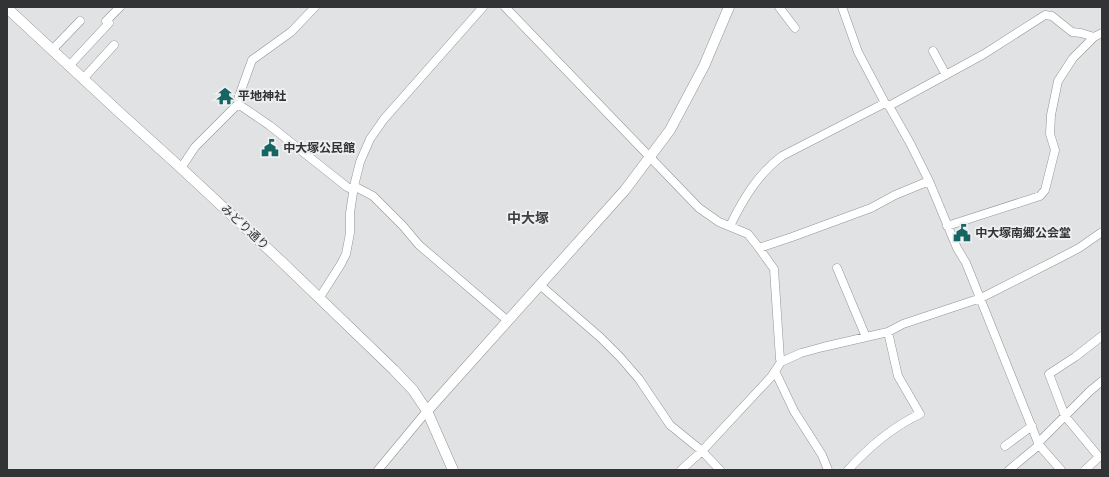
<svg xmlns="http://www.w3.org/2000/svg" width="1109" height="477" font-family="'IBM Plex Sans','Noto Sans JP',sans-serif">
<rect width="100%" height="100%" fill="#e0e2e4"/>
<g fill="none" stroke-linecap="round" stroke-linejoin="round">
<!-- minor casing -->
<g stroke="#929495" stroke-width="9">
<path id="minor" d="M505,7L699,208L719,222L748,234L759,248L774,269L780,359L781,362
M779,7L795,28
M842,7L858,52L885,103L889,106L910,143L929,181L957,248L966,263L1039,445L1061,470
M52,50L80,21
M933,51L946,75
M69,66L109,23L106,21L120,7
M83,79L114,45
M238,104L269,125L347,187L351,189L354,186L373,196L403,226L419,245L508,321
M889,106L984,54L1045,15L1052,16L1072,32L1081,33L1094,37
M181,168L195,147L238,104L239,96L252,60L291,32L315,7
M730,226C743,199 758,174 782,156L885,103
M947,226L1040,196L1045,190L1055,150L1050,134L1051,115L1058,81L1073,58L1094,37L1102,33
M759,248L792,237L871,208L895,195L929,181
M837,268L866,337
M540,285L601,338L620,357L639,379L670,425L702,451L720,470
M320,297L341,264L346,254L350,233V213L354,186L360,162L370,139L384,119L483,7
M775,371L794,411L822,455L828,470
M1038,443L1090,391L1102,381
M1005,446L1032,426
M378,470L427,411
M681,470L702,451L771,377L781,362L801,353L823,347L888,332L903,324L981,298L1054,261L1079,248L1102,232
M848,470C869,447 892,427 920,414L898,376L888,332
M1009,470L1039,445
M1085,470L1099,457L1065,416L1049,374L1075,357L1102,336"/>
</g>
<!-- tertiary casing -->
<g stroke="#929495" stroke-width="11">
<path id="tertiary" d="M7,8L119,112L181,168L282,262L394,370L413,390L427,411L453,470
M427,411L625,190L670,130L704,66L729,7"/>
</g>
<!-- minor -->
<use href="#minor" stroke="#fff" stroke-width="8"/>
<!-- tertiary -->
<use href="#tertiary" stroke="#fff" stroke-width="10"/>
</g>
<!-- icons -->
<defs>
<g id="temple-bare" transform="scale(1.38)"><path d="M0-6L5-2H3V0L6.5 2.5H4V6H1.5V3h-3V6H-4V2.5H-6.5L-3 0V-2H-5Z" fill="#176562" stroke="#edeff1" stroke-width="2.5" paint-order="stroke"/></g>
<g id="civic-bare" transform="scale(1.38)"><path d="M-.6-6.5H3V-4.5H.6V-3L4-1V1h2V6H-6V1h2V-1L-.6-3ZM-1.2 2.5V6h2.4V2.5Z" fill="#176562" stroke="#edeff1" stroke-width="2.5" paint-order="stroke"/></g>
</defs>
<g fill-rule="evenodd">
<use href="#temple-bare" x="225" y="96"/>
<use href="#civic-bare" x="270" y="148"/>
<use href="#civic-bare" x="962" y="233"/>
</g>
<g text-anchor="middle" stroke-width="4" stroke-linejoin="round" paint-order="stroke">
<!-- poi labels -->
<g font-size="12" font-weight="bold" fill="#323334" stroke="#edeff1" text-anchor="start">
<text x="238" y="100">平地神社</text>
<text x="283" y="152">中大塚公民館</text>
<text x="975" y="237">中大塚南郷公会堂</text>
</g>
<!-- street labels -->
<g font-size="12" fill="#323334" stroke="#edeff1">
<text transform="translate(245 227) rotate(43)" y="4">みどり通り</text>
</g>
<!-- quarter labels -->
<g font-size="14" font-weight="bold" fill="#3f4041" stroke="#edeff1">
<text x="528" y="223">中大塚</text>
</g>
</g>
<!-- border -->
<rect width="1109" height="477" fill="none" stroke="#323334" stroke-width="16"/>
</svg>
